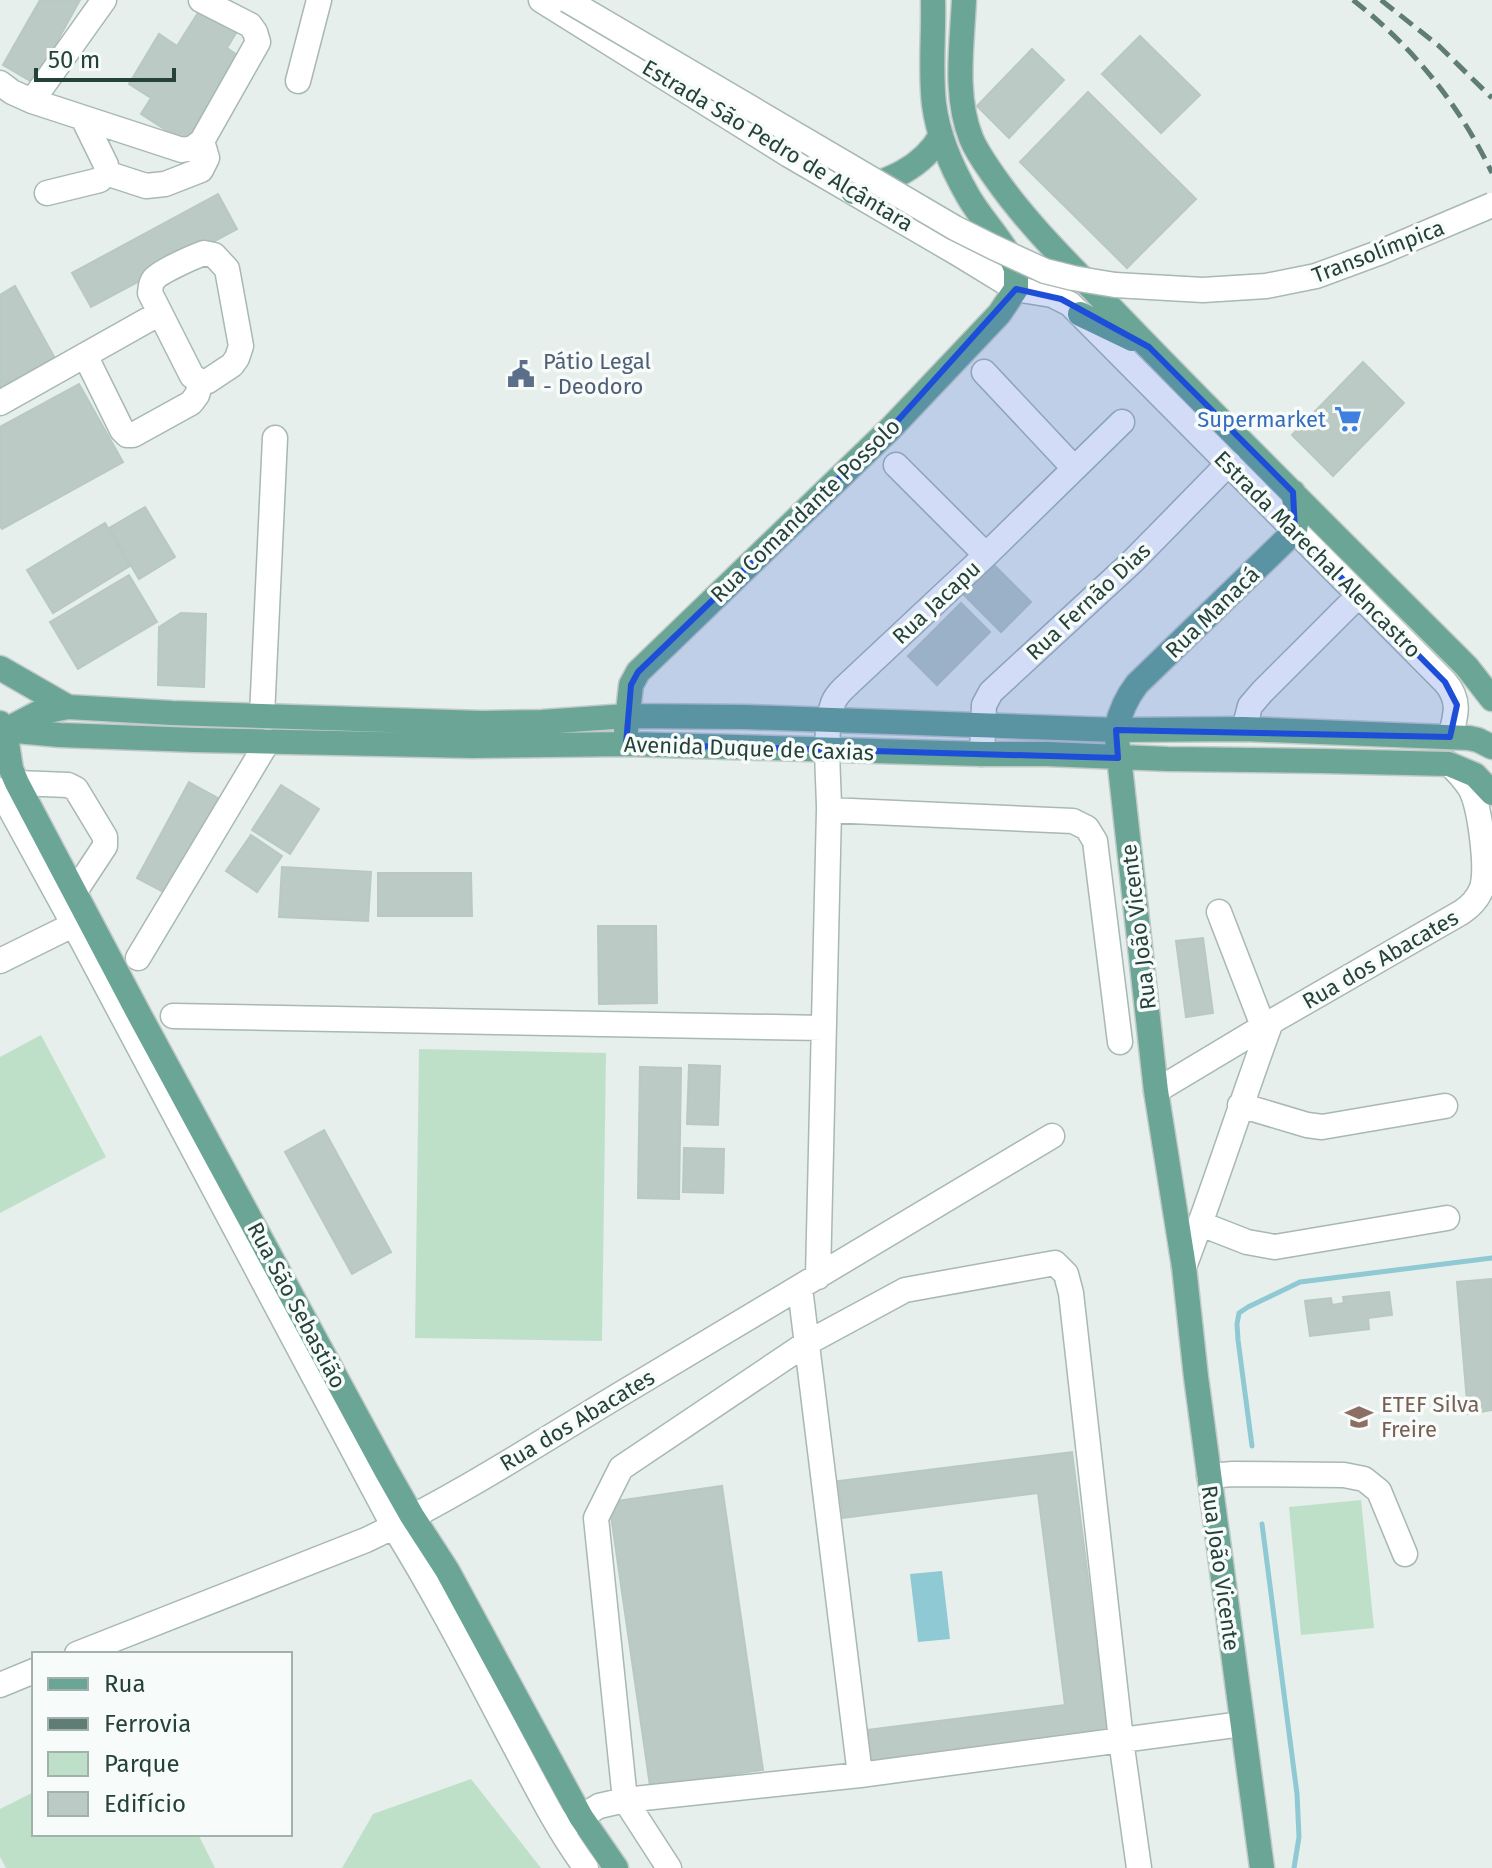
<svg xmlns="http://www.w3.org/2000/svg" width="1492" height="1868" font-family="'Fira Sans',sans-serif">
<rect width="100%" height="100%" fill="#e6efeb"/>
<!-- green -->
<path fill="#bfe0c8" d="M41,1035L106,1157L0,1213V1057Z
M419,1049L606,1053L602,1341L415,1338Z
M1361,1500L1374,1628L1301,1635L1289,1507Z
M471,1779L541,1868H342L373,1814Z
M34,1792V1834H198L215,1868H6L0,1857V1809Z"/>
<!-- water -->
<path fill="#8ec9d4" d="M942,1571L950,1639L918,1642L910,1574Z"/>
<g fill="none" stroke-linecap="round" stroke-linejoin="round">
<!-- stream -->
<path stroke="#8ec9d4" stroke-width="5" d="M1252,1446L1238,1340L1237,1324L1239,1313L1248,1307L1300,1282L1492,1258
M1262,1524L1297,1794L1299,1837L1294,1868"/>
</g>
<!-- building -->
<path fill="#bbcac4" stroke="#b8c9c2" stroke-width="2" d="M40,0H80L34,83L3,65Z
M203,5L239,28L227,48L240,57L186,143L141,114L151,98L129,84L159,34L177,46Z
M1140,36L1200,95L1161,133L1102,74Z
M1032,49L1064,80L1009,138L977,106Z
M1088,92L1196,199L1127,268L1020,162Z
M218,194L237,229L91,307L72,273Z
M15,286L57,362L0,393V295Z
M1363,362L1404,403L1333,476L1292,435Z
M79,384L123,462L2,529L0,526V427Z
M145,507L175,557L139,579L109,528Z
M105,523L130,566L53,613L27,570Z
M990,561L1031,602L1001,632L960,591Z
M129,575L157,622L78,669L50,622Z
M961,603L990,632L937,685L908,656Z
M181,613L206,614L204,687L158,685L159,627Z
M189,782L223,801L171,896L137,878Z
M281,785L319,809L290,854L252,830Z
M251,835L282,856L257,892L226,871Z
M282,867L371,872L368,921L279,917Z
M378,873H471L472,916H378Z
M598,926H656L657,1003L599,1004Z
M1203,938L1213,1013L1186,1017L1176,941Z
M689,1065L720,1066L718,1125L687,1124Z
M640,1067L681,1068L679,1199L638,1198Z
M324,1130L391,1252L352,1274L285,1152Z
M684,1148L724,1149L723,1193L683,1192Z
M1492,1279V1410L1468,1414L1457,1282Z
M1389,1292L1392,1315L1368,1318L1369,1329L1310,1336L1305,1301L1331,1298L1332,1305L1344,1303L1343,1297Z
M1072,1452L1108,1736L870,1766L866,1730L1065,1705L1038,1493L843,1518L838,1481Z
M722,1486L763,1770L650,1786L609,1502Z"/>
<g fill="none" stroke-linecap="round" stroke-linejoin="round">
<!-- minor casing -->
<g stroke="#a8b8b2" stroke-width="27">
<path id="minor" d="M541,0L789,155L957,253L1016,289L1052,295L1070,304L1445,682C1461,700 1456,716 1450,737
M298,81L319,0
M0,83L12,92L32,101L182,150L193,148L202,141L258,42L255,32L250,25L201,0
M32,101L104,0
M106,173L146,186L165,184L201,170L207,158L202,141
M47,193L100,180L106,173V165L83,118
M204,253L214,255L227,269L241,346L237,358L232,365L208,381L201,382L192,376L150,293C151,287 150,284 154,279C161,271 193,257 204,253Z
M85,355L122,430L127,435H133L191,403L197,395L201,382
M984,372L1074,468
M0,403L160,313
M896,465L986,555
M262,716L275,438
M1244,729L1250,706L1262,692L1359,595
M982,754L984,705L991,692L1132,562L1229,463
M17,783L68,785L76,789L105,837V846L74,893
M0,790L74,925L394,1527C437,1596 474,1669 512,1741C535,1784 557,1829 586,1868
M829,810L1073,821L1087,828L1095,841L1120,1042
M1219,912L1263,1026
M138,958L268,741
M0,961L87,918
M173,1016L823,1028
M1156,1091L1271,1022L1462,912C1471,906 1478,898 1482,888C1488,868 1480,806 1470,788C1464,779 1457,771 1449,764
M1240,1105L1307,1125L1322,1127L1445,1106
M1201,1224L1247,1242L1275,1247L1447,1218
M1184,1267C1215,1186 1241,1103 1271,1022
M818,1277L829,810C829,780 823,731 833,703C835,698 840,692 844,688L986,555L1122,422
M800,1288L860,1775
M1209,1476L1233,1474L1344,1475L1364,1479L1379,1491L1405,1554
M77,1654L366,1540C455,1498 539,1443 624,1392C767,1307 910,1222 1052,1136
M0,1685L34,1671
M564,1827L599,1806L625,1800L860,1775L1242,1724
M669,1868L625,1800L596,1518L621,1468L807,1343L905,1290L1055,1263L1066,1274L1071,1293L1121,1740L1139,1868"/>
</g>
<!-- major casing -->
<g stroke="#c2cac8" stroke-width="27">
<path id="major" d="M964,0C962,45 954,95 971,138C977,153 987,166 996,179C1029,226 1070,265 1109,306C1226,428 1347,547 1467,667L1492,699
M853,192C889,180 922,169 941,135
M1080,314L1132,339
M0,668L68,707L172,713L482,723L542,722L627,716L746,717L1116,730L1244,729L1469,738L1478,740L1492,747
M0,723L5,730L60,735L195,740L472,746L626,744L982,754H1047L1168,759L1322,761L1449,764L1475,775L1492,793
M5,730L11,769L17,783L140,1016L387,1472L412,1516L447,1570L581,1817L616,1868
M626,730L631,685L638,672L891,428L999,314L1016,289V269L1013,262C1001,238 981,219 968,196C952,168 938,136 934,104C930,70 934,35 933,0
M4,731L38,713L68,707
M1262,1868L1196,1377L1184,1267L1156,1091L1116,730C1120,712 1126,698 1137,684L1295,531L1297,516L1293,492"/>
</g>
<!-- minor -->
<use href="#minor" stroke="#fff" stroke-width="24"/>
<!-- major -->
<use href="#major" stroke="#6aa596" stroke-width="24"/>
<!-- rail -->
<path stroke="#5f7d75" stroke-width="5" stroke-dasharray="16 8" stroke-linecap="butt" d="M1353,0C1413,47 1459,104 1492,173
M1381,0L1439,46L1492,98"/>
<!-- minor-bridge casing -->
<g stroke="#a8b8b2" stroke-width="27" stroke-linecap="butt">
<path id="minor-bridge" d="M567,0L955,228L993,247L1045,271L1073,278L1115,285L1203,290L1266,286L1316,276L1381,252L1492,205"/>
</g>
<!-- minor-bridge -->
<use href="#minor-bridge" stroke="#fff" stroke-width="24"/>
</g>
<!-- marked area -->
<path fill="#1d4ed8" fill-opacity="0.2" stroke="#1d4ed8" stroke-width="6" stroke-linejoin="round" d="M1016,289L1061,299L1149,347L1293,492L1295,531L1445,682L1457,705L1450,737L1116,730L1118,758L626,744L631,685L638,672L891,428Z"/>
<!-- icons -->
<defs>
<g id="civic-bare" transform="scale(2.16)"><path d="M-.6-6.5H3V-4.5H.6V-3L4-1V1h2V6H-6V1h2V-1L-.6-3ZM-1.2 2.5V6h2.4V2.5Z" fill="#5c6f8a" stroke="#f7fbf9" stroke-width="2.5" paint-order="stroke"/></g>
<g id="supermarket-bare" transform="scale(2.16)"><path d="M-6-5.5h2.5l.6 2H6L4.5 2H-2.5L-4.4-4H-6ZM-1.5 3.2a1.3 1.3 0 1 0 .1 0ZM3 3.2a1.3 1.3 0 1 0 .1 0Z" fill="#3f7fe0" stroke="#f7fbf9" stroke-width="2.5" paint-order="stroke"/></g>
<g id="school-bare" transform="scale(2.16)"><path d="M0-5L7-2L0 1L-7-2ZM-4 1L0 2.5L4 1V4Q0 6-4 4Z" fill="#8d6e63" stroke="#f7fbf9" stroke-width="2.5" paint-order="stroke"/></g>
</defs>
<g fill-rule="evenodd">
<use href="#civic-bare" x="521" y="374"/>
<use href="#supermarket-bare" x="1348" y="419"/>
<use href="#school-bare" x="1359" y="1417"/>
</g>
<g text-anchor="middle" stroke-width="7" stroke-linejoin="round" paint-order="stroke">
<!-- street labels -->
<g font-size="22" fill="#24423a" stroke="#f7fbf9">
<text transform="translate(778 145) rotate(31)" y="8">Estrada São Pedro de Alcântara</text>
<text transform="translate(1378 251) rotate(-21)" y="8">Transolímpica</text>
<text transform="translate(805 510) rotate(-44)" y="8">Rua Comandante Possolo</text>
<text transform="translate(1318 554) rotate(45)" y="8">Estrada Marechal Alencastro</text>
<text transform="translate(1088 601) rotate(-43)" y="8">Rua Fernão Dias</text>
<text transform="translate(936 602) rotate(-43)" y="8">Rua Jacapu</text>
<text transform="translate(1212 612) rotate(-44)" y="8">Rua Manacá</text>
<text transform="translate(749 748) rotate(2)" y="8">Avenida Duque de Caxias</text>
<text transform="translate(1138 927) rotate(-97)" y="8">Rua João Vicente</text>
<text transform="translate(1380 959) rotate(-30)" y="8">Rua dos Abacates</text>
<text transform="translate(297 1305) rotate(62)" y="8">Rua São Sebastião</text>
<text transform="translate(577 1420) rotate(-31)" y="8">Rua dos Abacates</text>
<text transform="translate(1221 1568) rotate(82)" y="8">Rua João Vicente</text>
</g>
<!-- service labels -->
<g font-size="22" fill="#4e5e75" stroke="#f7fbf9" text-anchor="start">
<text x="543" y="369">Pátio Legal<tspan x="543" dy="25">- Deodoro</tspan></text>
</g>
<!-- shop labels -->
<g font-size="22" fill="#366cbe" stroke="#f7fbf9" text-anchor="end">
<text x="1326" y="427">Supermarket</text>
</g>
<!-- education labels -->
<g font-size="22" fill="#785e54" stroke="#f7fbf9" text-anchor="start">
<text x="1381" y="1412">ETEF Silva<tspan x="1381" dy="25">Freire</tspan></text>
</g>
</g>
<!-- legend -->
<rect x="32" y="1652" width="260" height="184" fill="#f7fbf9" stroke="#a3b1ad" stroke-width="2"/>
<rect x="48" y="1678" width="40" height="12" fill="#6aa596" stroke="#a3b1ad" stroke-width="2"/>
<text x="104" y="1692" font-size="24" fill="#24423a">Rua</text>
<rect x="48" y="1718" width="40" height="12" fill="#5f7d75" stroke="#a3b1ad" stroke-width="2"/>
<text x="104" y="1732" font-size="24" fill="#24423a">Ferrovia</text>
<rect x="48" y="1752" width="40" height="24" fill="#bfe0c8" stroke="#a3b1ad" stroke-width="2"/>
<text x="104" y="1772" font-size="24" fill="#24423a">Parque</text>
<rect x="48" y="1792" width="40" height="24" fill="#bbcac4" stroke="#a3b1ad" stroke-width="2"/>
<text x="104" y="1812" font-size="24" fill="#24423a">Edifício</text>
<!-- scale -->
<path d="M36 68v12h138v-12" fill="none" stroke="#24423a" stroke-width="4"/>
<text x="48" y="68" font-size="24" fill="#24423a" stroke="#f7fbf9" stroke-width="6" paint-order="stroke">50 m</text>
</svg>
